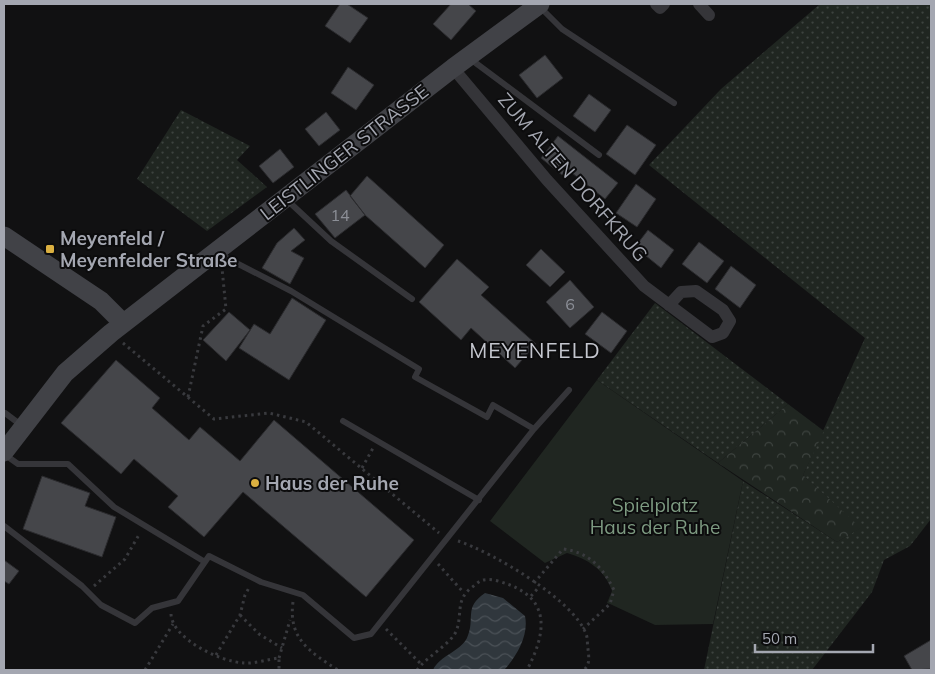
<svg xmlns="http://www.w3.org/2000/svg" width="935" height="674" font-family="Mulish,sans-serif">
<defs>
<pattern id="grass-dots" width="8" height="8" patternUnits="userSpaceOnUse" patternTransform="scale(1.25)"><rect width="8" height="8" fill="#202621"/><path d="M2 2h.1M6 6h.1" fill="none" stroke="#3d433f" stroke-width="1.8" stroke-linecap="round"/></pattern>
<pattern id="forest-crowns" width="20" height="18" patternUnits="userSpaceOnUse" patternTransform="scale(1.25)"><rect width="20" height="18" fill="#202621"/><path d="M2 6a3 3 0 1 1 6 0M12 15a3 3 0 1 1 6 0" fill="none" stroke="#3d433f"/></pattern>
<pattern id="water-waves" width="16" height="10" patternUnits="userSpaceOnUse" patternTransform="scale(1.25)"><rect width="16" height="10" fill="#30373d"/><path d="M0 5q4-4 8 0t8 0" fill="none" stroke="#4b5157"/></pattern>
</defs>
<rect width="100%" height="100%" fill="#111112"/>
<!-- grass -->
<path fill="url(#grass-dots)" d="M820,4H931V519L910,546L884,560L872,592L812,670H704L743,481L837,542L860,528L803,475L865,338L649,165L721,89Z
M181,110L250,146L237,160L267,187L207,231L137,179Z
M655,303L788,404L718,463L597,380Z"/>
<!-- forest -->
<path fill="url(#forest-crowns)" d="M788,404L824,431L803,475L861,528L837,542L718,463Z"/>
<!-- green -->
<path fill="#202621" d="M597,380L743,481L713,624L655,625L610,604L607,603L612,591C605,570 588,559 567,553L545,563L490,521Z"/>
<!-- water -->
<path fill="url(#water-waves)" d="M485,593L503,598L525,616C529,635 517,656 504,670H433C440,655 460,652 467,638C476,618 463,608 485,593Z"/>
<!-- building -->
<path fill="#45464a" stroke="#2b2b2e" d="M340,4H347L368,18L350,43L325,26Z
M451,4H468L476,11L451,40L433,24Z
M545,55L563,78L537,98L519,75Z
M348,67L374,85L356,110L331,93Z
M589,94L611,110L595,132L573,116Z
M326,112L340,130L319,146L305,129Z
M627,125L656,145L635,175L606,154Z
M558,136L618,183L605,199L567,169L562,175L541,158Z
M280,149L294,167L273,183L259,166Z
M367,176L444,245L425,268L365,215L350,196Z
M636,184L656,199L637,227L616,213Z
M346,190L365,215L335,238L315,214Z
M294,228L305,240L291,251L304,258L290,284L262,268L277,243Z
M648,230L674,250L661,268L635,247Z
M699,242L724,261L707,283L682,264Z
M541,249L565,272L550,287L526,265Z
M457,259L489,287L481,295L536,344L515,368L471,328L461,340L419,302Z
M731,266L756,285L740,308L715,289Z
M570,280L594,307L570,328L546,302Z
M292,298L326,320L289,380L239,348L254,324L270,334Z
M229,312L250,330L226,361L203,340Z
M602,312L627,331L611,353L585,334Z
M116,360L160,398L152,408L189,440L200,427L240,461L274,420L414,540L366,597L243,492L204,537L168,507L178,496L134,459L121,474L61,423Z
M42,476L90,493L85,506L116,517L102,557L23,529Z
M4,560L19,571L9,584L4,581Z
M931,640V669L912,670L904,656Z"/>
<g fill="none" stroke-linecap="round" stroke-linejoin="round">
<!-- path -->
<path stroke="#393a3e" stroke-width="3" stroke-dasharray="2.5 4" stroke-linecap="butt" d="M123,343L214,419L269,413L306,422L439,533
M188,397L203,326L226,309L222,268
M362,468L373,448
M458,541C492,552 574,600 586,634C588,638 587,645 588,649C589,658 590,664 584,670
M438,564L464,593
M534,583L563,549C589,552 603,568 614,590L610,604L583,629
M94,586L125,559L140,533
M531,596L539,587
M293,602C288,639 310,652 338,670
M171,614C172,639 221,662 244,663C255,664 268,659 279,658V670
M240,615L259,634L282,648
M386,629L421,664
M216,655L240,615L245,595L250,586
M279,658L290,620
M145,670L173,624
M417,670C426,657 453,643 457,629C462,613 456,600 471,588C474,586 477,583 480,581C490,577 501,582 510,585C553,602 544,637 527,670"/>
<!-- lane -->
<path stroke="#353539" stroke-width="6" d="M539,6L562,29L674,103
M469,58L599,155
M287,200L331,241L412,299
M5,413L21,425
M343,421L479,500
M534,429L569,390
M4,454L18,464H68L114,507L205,562
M4,526L82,586L101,605L135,623L152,608L178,601L209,556L261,582L303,595L354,638L371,634L534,429L493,405L487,417L415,377L419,369L291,291L217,253"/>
<!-- street -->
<path stroke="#353539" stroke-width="12" d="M656,4L660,8L664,4
M699,4L709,15
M453,68L547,180L644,286L712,337L723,333L730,321L723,310L696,291L681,292L669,305"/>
<!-- secondary -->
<path stroke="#414247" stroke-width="19" d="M4,236L101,301L123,323
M4,452L65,373L111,333L453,68L540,4"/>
</g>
<!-- markers -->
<g fill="#dbb041" stroke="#0c0c0d" stroke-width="2">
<rect x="45" y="244" width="10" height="10" rx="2.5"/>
<circle cx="255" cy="483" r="5"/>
</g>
<g text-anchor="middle" stroke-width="4" stroke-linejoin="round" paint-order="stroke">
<!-- number labels -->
<g font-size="16" fill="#8c8f97">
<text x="340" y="221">14</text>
<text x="570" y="310">6</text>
</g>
<!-- street labels -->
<g font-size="19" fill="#a4a7b1" stroke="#0c0c0d">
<text transform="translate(344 152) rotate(-38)" y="7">LEISTLINGER STRASSE</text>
<text transform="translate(573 177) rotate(49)" y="7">ZUM ALTEN DORFKRUG</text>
</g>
<!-- poi labels -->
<g font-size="19" font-weight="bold" fill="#a4a7b1" stroke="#0c0c0d" text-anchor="start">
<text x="60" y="245">Meyenfeld /<tspan x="60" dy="22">Meyenfelder Straße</tspan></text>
<text x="265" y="490">Haus der Ruhe</text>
</g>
<!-- park labels -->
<g font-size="19" fill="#7d9a81" stroke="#0c0c0d">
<text x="655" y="512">Spielplatz<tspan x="655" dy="22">Haus der Ruhe</tspan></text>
</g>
<!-- quarter labels -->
<g font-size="21" letter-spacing="1" fill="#c4c6ce" stroke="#0c0c0d">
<text x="535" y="358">MEYENFELD</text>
</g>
</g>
<!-- border -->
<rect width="935" height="674" fill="none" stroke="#a4a7b1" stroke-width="10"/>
<!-- scale -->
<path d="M755 644v8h118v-8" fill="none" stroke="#a4a7b1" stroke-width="2.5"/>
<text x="762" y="644" font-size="15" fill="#a4a7b1" stroke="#0c0c0d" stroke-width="4" paint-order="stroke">50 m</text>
</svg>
